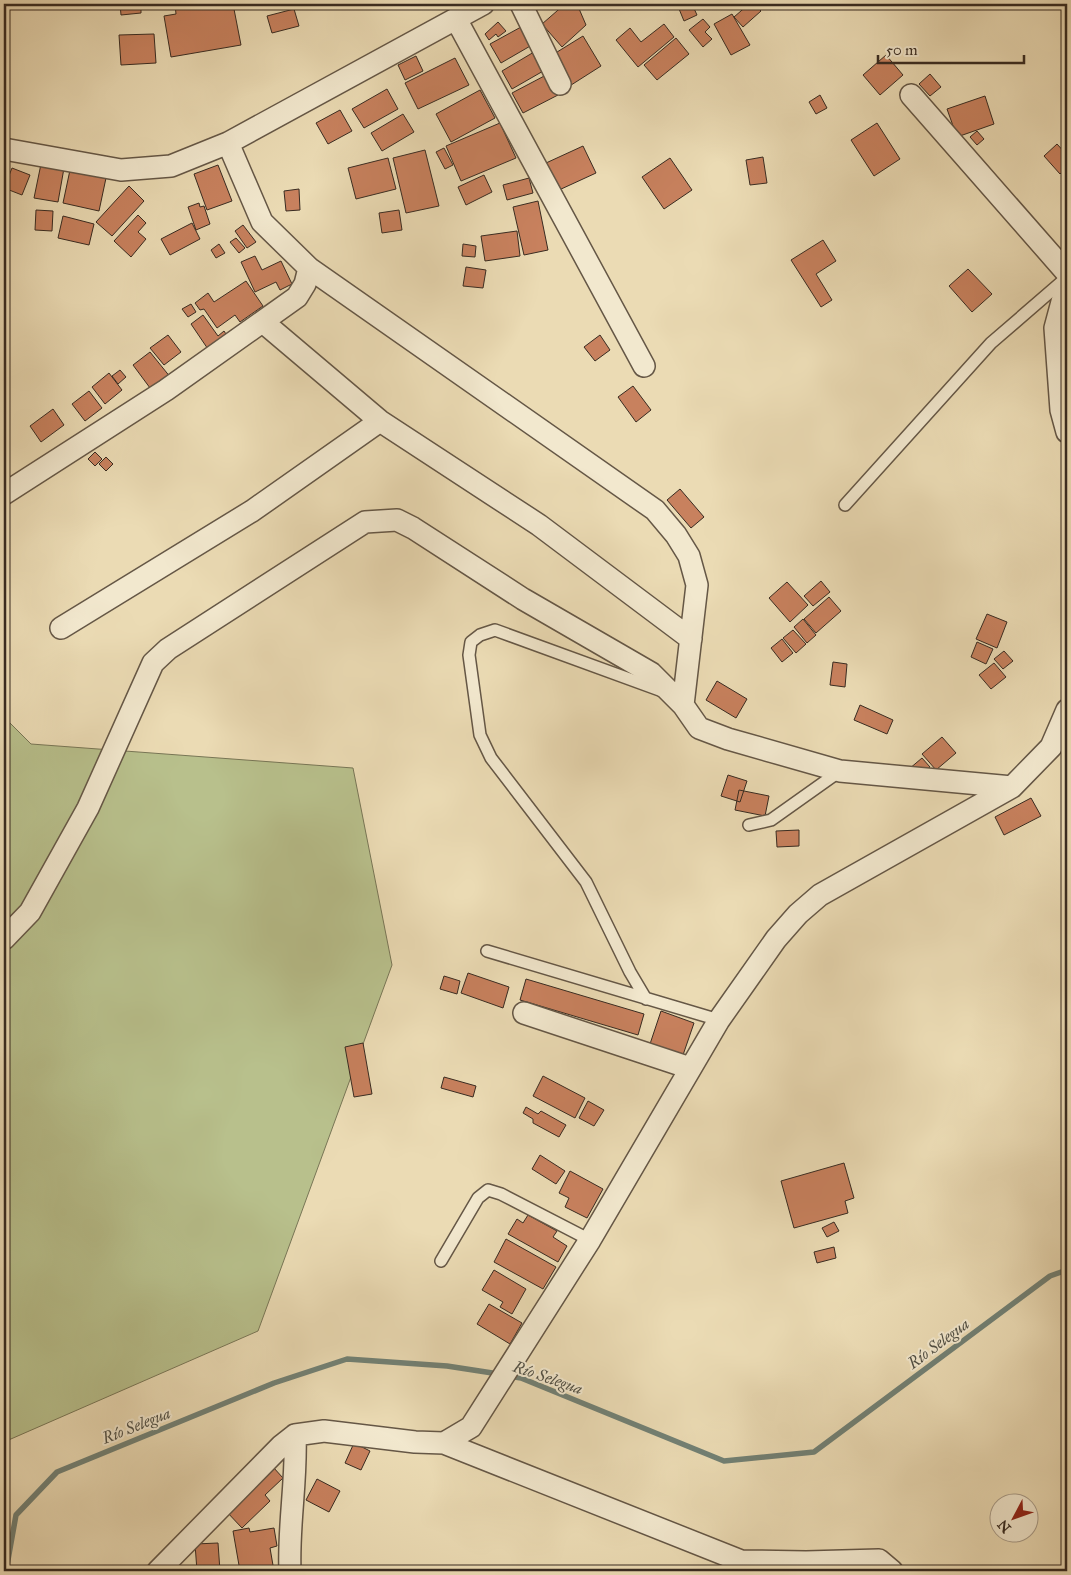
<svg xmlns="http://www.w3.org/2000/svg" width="1071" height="1575" font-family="'IM FELL Great Primer',serif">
<rect width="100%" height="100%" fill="#ebdbb4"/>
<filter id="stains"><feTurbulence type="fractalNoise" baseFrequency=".004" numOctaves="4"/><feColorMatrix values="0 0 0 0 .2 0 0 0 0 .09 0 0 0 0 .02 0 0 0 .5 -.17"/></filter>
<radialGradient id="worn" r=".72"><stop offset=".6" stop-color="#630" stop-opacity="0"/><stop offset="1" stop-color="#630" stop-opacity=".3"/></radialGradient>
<!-- green -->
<path fill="#b8c08c" stroke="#787656" d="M4,717L31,744L353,768L392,965L258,1331L4,1442Z"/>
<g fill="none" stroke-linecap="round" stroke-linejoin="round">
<!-- stream -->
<path stroke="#728175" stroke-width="5.5" d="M508,1376L521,1378L724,1461L814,1452L1050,1276L1067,1270
M6,1571L16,1515L57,1472L274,1383L347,1359L447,1366L499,1374"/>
</g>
<!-- building -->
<path fill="#c8815e" stroke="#382b21" d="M120,4H141V13L121,15Z
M175,4H233L241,45L171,57L164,16L176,14Z
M565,4H577L586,25L562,47L542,24Z
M677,4H692L697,15L684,21Z
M749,4H754L761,11L743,27L734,17Z
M294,9L299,26L272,33L267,16Z
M732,14L750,45L731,55L714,24Z
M703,19L710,27L705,32L712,39L703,47L689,30Z
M498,22L506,31L498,37L496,34L489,40L485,34Z
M664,24L674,37L638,67L616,40L630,28L641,42Z
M521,27L532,45L501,63L490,44Z
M154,34L156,63L121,65L119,35Z
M583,36L601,66L568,87L549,57Z
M676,38L689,54L657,80L644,65Z
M534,52L545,70L512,89L502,71Z
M886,55L903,75L880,95L863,75Z
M416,56L423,71L405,80L398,65Z
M455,58L469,85L418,109L405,83Z
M548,74L558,95L523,113L512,93Z
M930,74L941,87L930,96L919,84Z
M387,89L398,109L364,128L352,109Z
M480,90L495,118L451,142L436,114Z
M820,95L827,108L816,114L809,102Z
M985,96L994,124L957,137L947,109Z
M340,110L352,131L328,144L316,123Z
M403,114L414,132L382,151L371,133Z
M500,123L516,158L461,181L446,146Z
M877,123L900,159L874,176L851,140Z
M977,131L984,139L977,145L970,137Z
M1057,144L1067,155V167L1060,174L1044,156Z
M583,146L596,173L559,190L546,163Z
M444,148L453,165L445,169L436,152Z
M425,150L439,206L406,213L393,158Z
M763,157L767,183L750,185L746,160Z
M388,158L396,189L356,199L348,168Z
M670,158L692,190L664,209L642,177Z
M41,164L64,168L58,202L34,198Z
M218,165L232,201L207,210L194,174Z
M12,168L30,175L22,195L4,188Z
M70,170L106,178L99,211L63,203Z
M484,175L492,192L466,205L458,187Z
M529,178L533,193L507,200L503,185Z
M129,186L144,201L112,236L96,222Z
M299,189L300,210L286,211L284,191Z
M538,201L548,250L524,255L513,207Z
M199,203L200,207L204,206L210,224L196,230L188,207Z
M36,210L53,211L52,231L35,230Z
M399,210L402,230L382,233L379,213Z
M138,215L146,223L138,232L146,239L131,257L114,241Z
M63,216L94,224L89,245L58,238Z
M192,223L200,239L170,255L161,239Z
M243,225L256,242L247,248L235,231Z
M517,231L520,256L485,261L481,236Z
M236,238L245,248L239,253L230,242Z
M823,240L836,261L816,274L832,300L821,307L791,260Z
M219,244L225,253L216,258L211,250Z
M463,244L476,246L475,257L462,256Z
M255,256L262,270L281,261L292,284L280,290L276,282L255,292L241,262Z
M466,267L486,270L483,288L463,286Z
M968,269L992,294L972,312L949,286Z
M246,281L263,306L240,322L235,315L217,328L204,309L200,310L195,303L208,293L214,302Z
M191,304L196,312L188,317L182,309Z
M203,315L218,336L224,331L231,342L212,355L191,324Z
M168,335L181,352L164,365L150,348Z
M600,335L610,350L595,361L584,347Z
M150,352L171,378L153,392L133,365Z
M120,370L126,377L118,384L112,376Z
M109,373L122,390L105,404L92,387Z
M633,386L651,410L636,422L618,397Z
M89,391L102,408L85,421L72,404Z
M53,409L64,425L41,442L30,426Z
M95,452L102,459L95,466L88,459Z
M106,457L113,464L106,471L99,464Z
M680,489L704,517L691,528L667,500Z
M821,581L830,592L813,606L804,596Z
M787,582L808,605L790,622L769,598Z
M829,597L841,611L816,633L804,619Z
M987,614L1007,622L997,648L976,639Z
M803,619L816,635L807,643L794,627Z
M793,630L806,644L796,653L783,638Z
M782,639L793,653L782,662L771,648Z
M977,642L993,649L986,664L971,657Z
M1004,651L1013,661L1003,669L994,659Z
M833,662L847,664L845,687L830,685Z
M994,663L1006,677L991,689L979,675Z
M717,681L747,699L736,718L706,700Z
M860,705L893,720L887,734L854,720Z
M942,737L956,753L936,770L922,754Z
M922,758L930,767L917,778L909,769Z
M728,775L747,781L740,802L721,796Z
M739,790L769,796L765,816L735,810Z
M1031,798L1041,816L1004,835L995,817Z
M799,830V846L777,847L776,831Z
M468,973L509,987L503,1008L461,993Z
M444,976L460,981L457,994L440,989Z
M526,979L644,1014L638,1035L520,1000Z
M661,1011L694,1023L683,1055L650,1044Z
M363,1043L372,1094L354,1097L345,1047Z
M543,1076L585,1098L575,1118L533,1096Z
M444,1077L476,1086L473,1097L441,1088Z
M588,1101L604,1110L594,1126L579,1118Z
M526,1107L538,1114L541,1111L566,1125L559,1137L533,1123V1119L523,1113Z
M540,1155L565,1171L556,1184L532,1169Z
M844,1163L854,1198L845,1201L848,1213L794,1228L781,1181Z
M570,1171L603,1189L587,1218L565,1207L569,1198L559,1193Z
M528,1215L557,1231L553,1237L567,1246L558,1262L508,1234L517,1219L523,1223Z
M834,1222L839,1231L827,1237L822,1228Z
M506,1239L556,1267L543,1289L494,1262Z
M834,1247L836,1258L817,1263L814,1252Z
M494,1270L526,1289L512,1314L500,1307L503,1302L482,1290Z
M489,1304L522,1323L510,1344L477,1324Z
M354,1443L370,1451L361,1470L345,1463Z
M273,1467L283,1478L265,1495L270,1501L242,1528L226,1511Z
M317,1479L340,1491L329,1512L306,1500Z
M249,1528L250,1532L274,1528L277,1546L270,1548L274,1571H240L233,1531Z
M218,1543L220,1571H197L195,1544Z"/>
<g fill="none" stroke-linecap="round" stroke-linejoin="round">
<!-- service casing -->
<g stroke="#655746" stroke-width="14">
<path id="service" d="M845,505L991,343L1065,279
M749,825L771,820L840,771
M487,951L719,1020
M646,999L630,972L586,882L491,758L480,735L469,655L471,642L480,635L495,630L665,692
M441,1261L478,1198L488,1190L501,1194L590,1240"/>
</g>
<!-- minor casing -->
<g stroke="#655746" stroke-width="24">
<path id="minor" d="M521,4L560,84
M456,19L644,366
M911,95L1067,273
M228,143L262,222L309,268L655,510L676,535L689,556L697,585L683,705L699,728L728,739L840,771L1012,787
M4,149L121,170L171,166L228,143L483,4
M1067,283L1055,328L1061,410L1067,432
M263,322L380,421L539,525L691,639
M4,494L166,390L297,297L305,284L309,268
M61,628L252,511L380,421
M4,939L30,912L88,808L153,663L168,649L365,522L397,520L413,528L523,599L651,673L683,705
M524,1013L690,1068
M444,1443L741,1561L806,1562L879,1560L892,1571
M158,1571L281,1446L295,1435
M290,1571C288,1525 297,1481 295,1435L324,1431L415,1442L444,1443L471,1427L590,1240L719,1020L776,939L798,914L820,895L1012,787L1051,747L1067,710"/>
</g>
<!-- service -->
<use href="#service" stroke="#f2e8ce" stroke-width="11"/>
<!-- minor -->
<use href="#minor" stroke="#f2e8ce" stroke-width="21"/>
</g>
<g text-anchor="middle" stroke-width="4" stroke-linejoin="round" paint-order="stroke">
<!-- water labels -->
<g font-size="16" font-style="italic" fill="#504f44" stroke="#f2e8ce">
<text transform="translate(938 1343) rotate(-37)" y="6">Río Selegua</text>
<text transform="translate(548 1377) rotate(19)" y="6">Río Selegua</text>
<text transform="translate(136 1425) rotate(-22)" y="6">Río Selegua</text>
</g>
</g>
<!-- margin -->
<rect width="1071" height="1575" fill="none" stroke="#ebdbb4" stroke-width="20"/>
<rect x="5" y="5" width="1061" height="1565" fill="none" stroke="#382b21" stroke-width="2.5"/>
<rect x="10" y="10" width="1051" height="1555" fill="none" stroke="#382b21"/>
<!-- north arrow -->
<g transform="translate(1014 1518) rotate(229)"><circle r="24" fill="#f2e8ce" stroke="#a89c89"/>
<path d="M0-4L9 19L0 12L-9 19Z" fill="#8f2418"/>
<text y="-8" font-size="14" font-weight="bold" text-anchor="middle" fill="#382b21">N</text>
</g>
<!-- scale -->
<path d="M878 55v8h146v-8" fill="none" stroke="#382b21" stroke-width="2.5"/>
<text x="886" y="55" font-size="15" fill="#382b21" stroke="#f2e8ce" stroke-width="4" paint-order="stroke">50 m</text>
<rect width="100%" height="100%" filter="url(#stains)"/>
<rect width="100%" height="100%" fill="url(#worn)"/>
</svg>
